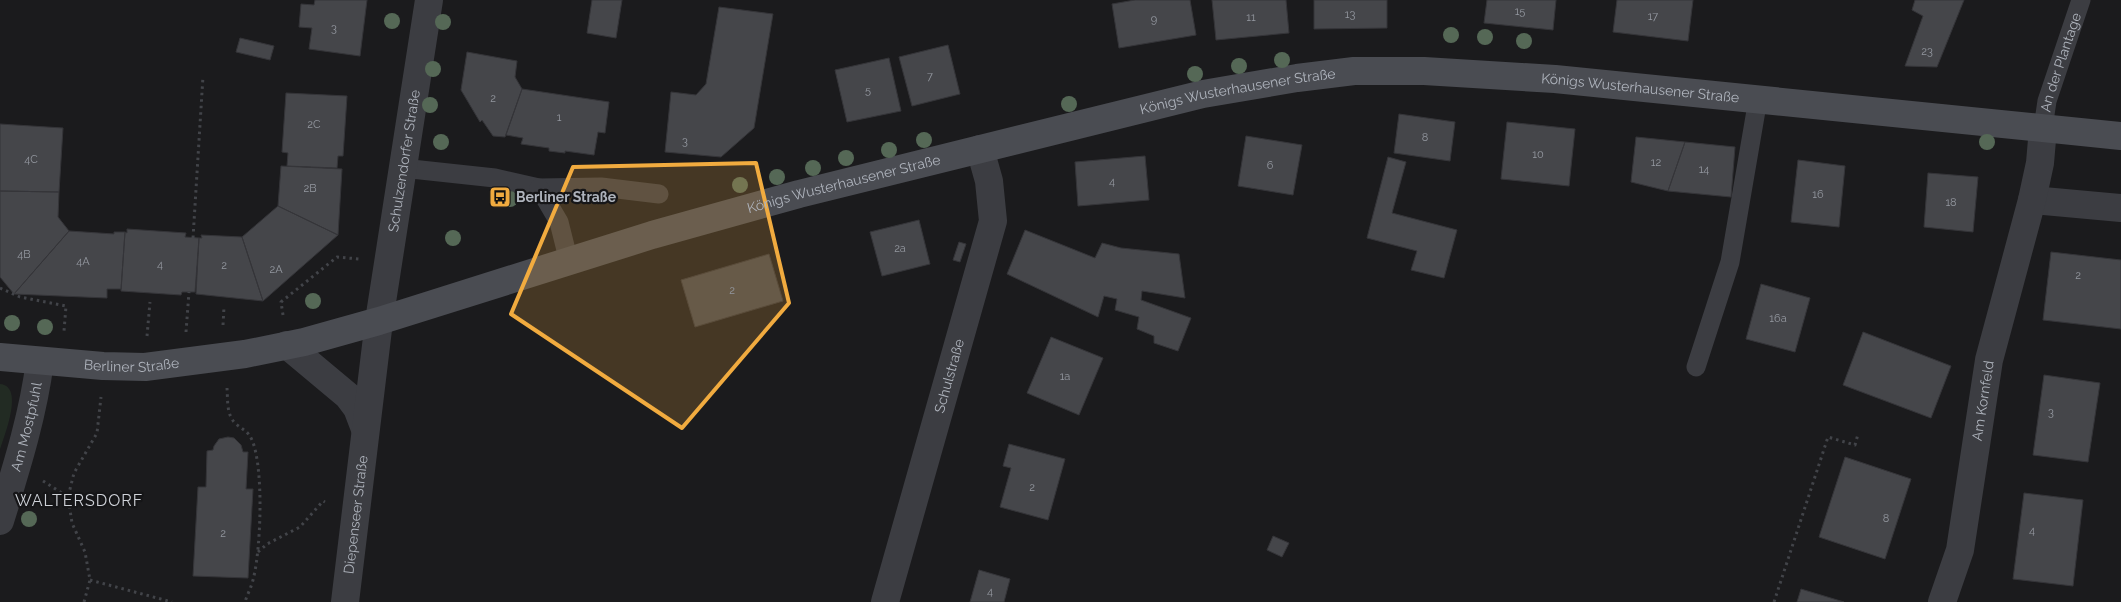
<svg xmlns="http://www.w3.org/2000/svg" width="2121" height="602" font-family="Raleway,sans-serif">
<rect width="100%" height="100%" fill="#1b1b1d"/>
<!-- green -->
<path fill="#222b23" d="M0,384C25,386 4,436 0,450Z"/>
<!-- building -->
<path fill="#45464a" stroke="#353539" d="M315,0H367L360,56L309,49L312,28L299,27L301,4L314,5Z
M592,0H622L616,38L587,33Z
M1135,0H1190L1196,35L1119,48L1112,4Z
M1212,0H1286L1289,33L1216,40Z
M1314,0H1387V28L1314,29Z
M1487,0H1556L1553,30L1484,23Z
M1617,0H1693L1688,41L1613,32Z
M1915,0H1964L1937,67L1905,66L1923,16L1912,10Z
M719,7L773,14L754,128L721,157L665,152L671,92L696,95L706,84Z
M240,38L274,46L270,60L236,52Z
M948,45L960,94L912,106L899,57Z
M467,52L517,61L515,77L522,89L505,137L493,136L482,120L480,122L461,90Z
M889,58L901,111L847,122L835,70Z
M522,89L609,102L605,133L598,132L594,155L565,151V153L549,151V148L521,144L523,138L506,135Z
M286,93L347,96L343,156H338L337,168L287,166L288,153L282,152Z
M1399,114L1455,122L1450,161L1394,153Z
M1507,122L1575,129L1569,186L1501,179Z
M0,124L63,128L59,192L0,191Z
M1246,136L1302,145L1293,195L1238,186Z
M1636,137L1685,142L1668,191L1631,182Z
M1685,142L1735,147L1731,197L1668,191Z
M1145,156L1149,200L1078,206L1075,162Z
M1388,157L1406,162L1392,213L1457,230L1444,278L1411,270L1417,251L1367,238Z
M1798,160L1845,166L1839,227L1791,222Z
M281,166L342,169L338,235L278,206Z
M1928,173L1978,177L1973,232L1924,227Z
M0,191L59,192L58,217L69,231L14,294L0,277Z
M278,206L338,235L263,301L242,237Z
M919,220L930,264L882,276L870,232Z
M127,229L186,233L185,237L199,238L195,292H182L181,295L121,291L125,232L127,233Z
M1025,230L1095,258L1102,243L1121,248L1179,254L1185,298L1142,291L1141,300L1191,318L1178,351L1154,343V336L1137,329L1139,317L1115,310L1117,299L1104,296L1098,317L1007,274Z
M69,231L114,234V232H125L121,289H107V298L14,294Z
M201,235L242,237L263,301L196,294L199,238H202Z
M959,242L966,244L960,262L953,260Z
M2051,252L2121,260V329L2043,320Z
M769,254L783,301L695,327L681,280Z
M1761,284L1810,298L1795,352L1746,339Z
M1863,332L1951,366L1931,418L1843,385Z
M1051,337L1103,358L1079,415L1027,393Z
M2044,375L2100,383L2088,462L2033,455Z
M228,437L234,438L241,445L243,452H248L246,489H253L248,578L193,576L198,487H206L207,451L213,450L214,446L219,439Z
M1009,444L1065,459L1048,520L1000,507L1011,468L1003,466Z
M1845,457L1911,479L1885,559L1819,537Z
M2024,493L2083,500L2073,586L2013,579Z
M1273,536L1289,543L1282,557L1267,550Z
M979,570L1010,579L1004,602H970Z
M1801,589L1844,602H1797Z"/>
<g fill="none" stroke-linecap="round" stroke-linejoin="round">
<!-- path -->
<path stroke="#424449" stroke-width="3" stroke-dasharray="2.5 4" stroke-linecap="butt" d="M193,238L203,76
M0,288L20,297L66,306L64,331
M283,315L281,302L337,257L359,259
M223,325L224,307
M186,332L189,292
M147,336L150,302
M227,388C228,400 226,415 236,424C243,430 248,431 252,440C264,468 261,550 253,580C251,588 247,595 245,602
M43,481L68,497
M258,552L267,544L300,527L323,501L325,502
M90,580L172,602
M84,602L90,580L85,552L72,523L68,497L74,473L97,433L101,397
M1774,602L1828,437L1855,445L1858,434"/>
<!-- service -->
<g stroke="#3c3d42" stroke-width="19">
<path id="s1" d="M2043,128L2047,101L2081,0"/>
<path d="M402,168L495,178L539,188L601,187L659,194"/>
<path d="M539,188L559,222L569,262"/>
<path d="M1696,367L1730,262L1758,99"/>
</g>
<!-- minor -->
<g stroke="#3c3d42" stroke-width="28">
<path d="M2032,200L2121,208"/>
<path d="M287,345L348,396L357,408L365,429"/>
<path id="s2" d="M0,521C16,469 33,416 40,361"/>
<path id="s3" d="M345,602L379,321"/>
<path id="s4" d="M885,602L993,221L989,181L980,149"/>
<path id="s5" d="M1942,602L1960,550L1989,360L2032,200L2040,163L2043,128"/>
</g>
<!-- tertiary -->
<path stroke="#3c3d42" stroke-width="28" id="s6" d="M379,321L429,0"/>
<!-- secondary -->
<path stroke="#4a4c52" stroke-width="28" id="s7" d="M0,357L103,366L145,367L245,354L304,342L379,321L652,235L799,194L1203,94L1297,78L1354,71H1424L1555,79L2121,136"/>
</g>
<!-- trees -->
<g fill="#556856">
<circle cx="392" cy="21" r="8"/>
<circle cx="443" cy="22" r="8"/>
<circle cx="1451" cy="35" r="8"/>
<circle cx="1485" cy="37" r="8"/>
<circle cx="1524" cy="41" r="8"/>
<circle cx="1282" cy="60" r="8"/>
<circle cx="1239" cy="66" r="8"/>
<circle cx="433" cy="69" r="8"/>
<circle cx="1195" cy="74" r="8"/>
<circle cx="1069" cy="104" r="8"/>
<circle cx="430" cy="105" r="8"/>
<circle cx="924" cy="140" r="8"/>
<circle cx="441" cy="142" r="8"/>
<circle cx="1987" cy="142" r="8"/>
<circle cx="889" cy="150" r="8"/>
<circle cx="846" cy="158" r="8"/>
<circle cx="813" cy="168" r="8"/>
<circle cx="777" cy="177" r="8"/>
<circle cx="740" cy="185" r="8"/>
<circle cx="510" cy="199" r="8"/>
<circle cx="453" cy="238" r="8"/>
<circle cx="313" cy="301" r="8"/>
<circle cx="12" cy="323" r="8"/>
<circle cx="45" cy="327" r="8"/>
<circle cx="29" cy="519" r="8"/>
</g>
<!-- marked area -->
<path fill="#f1ab3f" fill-opacity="0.2" stroke="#f1ab3f" stroke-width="4" stroke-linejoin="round" d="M756,163L789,303L682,428L511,314L573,167Z"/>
<!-- icons -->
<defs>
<g id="bus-square" transform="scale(1.125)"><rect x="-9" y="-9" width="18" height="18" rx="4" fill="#f1ab3f" stroke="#161618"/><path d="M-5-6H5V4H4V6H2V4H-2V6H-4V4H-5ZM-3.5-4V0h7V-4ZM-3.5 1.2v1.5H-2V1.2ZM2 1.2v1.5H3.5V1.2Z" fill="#111"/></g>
</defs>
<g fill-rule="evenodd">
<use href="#bus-square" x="500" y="197"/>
</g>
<g text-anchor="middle" stroke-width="4.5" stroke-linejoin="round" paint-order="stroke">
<!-- number labels -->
<g font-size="11" fill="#9498a0">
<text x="1520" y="15">15</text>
<text x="1350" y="18">13</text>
<text x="1653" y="20">17</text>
<text x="1251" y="21">11</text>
<text x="1154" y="23">9</text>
<text x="334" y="32">3</text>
<text x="1927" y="55">23</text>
<text x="930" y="80">7</text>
<text x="868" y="94">5</text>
<text x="493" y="102">2</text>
<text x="559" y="121">1</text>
<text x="314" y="128">2C</text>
<text x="1425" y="141">8</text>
<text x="685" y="145">3</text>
<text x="1538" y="158">10</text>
<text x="31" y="163">4C</text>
<text x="1656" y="166">12</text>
<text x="1270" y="169">6</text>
<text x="1704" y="173">14</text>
<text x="1112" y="185">4</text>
<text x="310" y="192">2B</text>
<text x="1818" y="198">16</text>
<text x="1951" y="206">18</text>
<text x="900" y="252">2a</text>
<text x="24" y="258">4B</text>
<text x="83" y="265">4A</text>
<text x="160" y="268">4</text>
<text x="224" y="269">2</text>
<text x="276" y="273">2A</text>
<text x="2078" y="279">2</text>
<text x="732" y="294">2</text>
<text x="1778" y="322">16a</text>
<text x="1065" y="380">1a</text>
<text x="2051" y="416">3</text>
<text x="1032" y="491">2</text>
<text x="1886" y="522">8</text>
<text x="2032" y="534">4</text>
<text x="223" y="537">2</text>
<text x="990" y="595">4</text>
</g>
<!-- street labels -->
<g font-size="14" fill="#aeb3bc" stroke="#161618">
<text dy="5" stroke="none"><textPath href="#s1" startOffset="68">An der Plantage</textPath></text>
<text dy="5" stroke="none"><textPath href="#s7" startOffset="1679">Königs Wusterhausener Straße</textPath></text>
<text dy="5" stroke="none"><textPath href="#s7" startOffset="1274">Königs Wusterhausener Straße</textPath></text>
<text dy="5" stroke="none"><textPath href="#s6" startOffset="162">Schulzendorfer Straße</textPath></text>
<text dy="5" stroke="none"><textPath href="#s7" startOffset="869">Königs Wusterhausener Straße</textPath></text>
<text dy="5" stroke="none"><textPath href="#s7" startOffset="132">Berliner Straße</textPath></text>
<text dy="5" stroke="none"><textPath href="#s4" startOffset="235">Schulstraße</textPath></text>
<text dy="5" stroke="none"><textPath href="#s5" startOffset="206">Am Kornfeld</textPath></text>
<text dy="5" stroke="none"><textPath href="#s2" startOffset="98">Am Mostpfuhl</textPath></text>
<text dy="5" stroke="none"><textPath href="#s3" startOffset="88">Diepenseer Straße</textPath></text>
</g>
<!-- poi labels -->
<g font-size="14" font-weight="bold" fill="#aeb3bc" stroke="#161618" text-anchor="start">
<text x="516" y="202">Berliner Straße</text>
</g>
<!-- quarter labels -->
<g font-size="16" letter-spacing="1" fill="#cfd2d8" stroke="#161618">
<text x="79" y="506">WALTERSDORF</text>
</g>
</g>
</svg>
